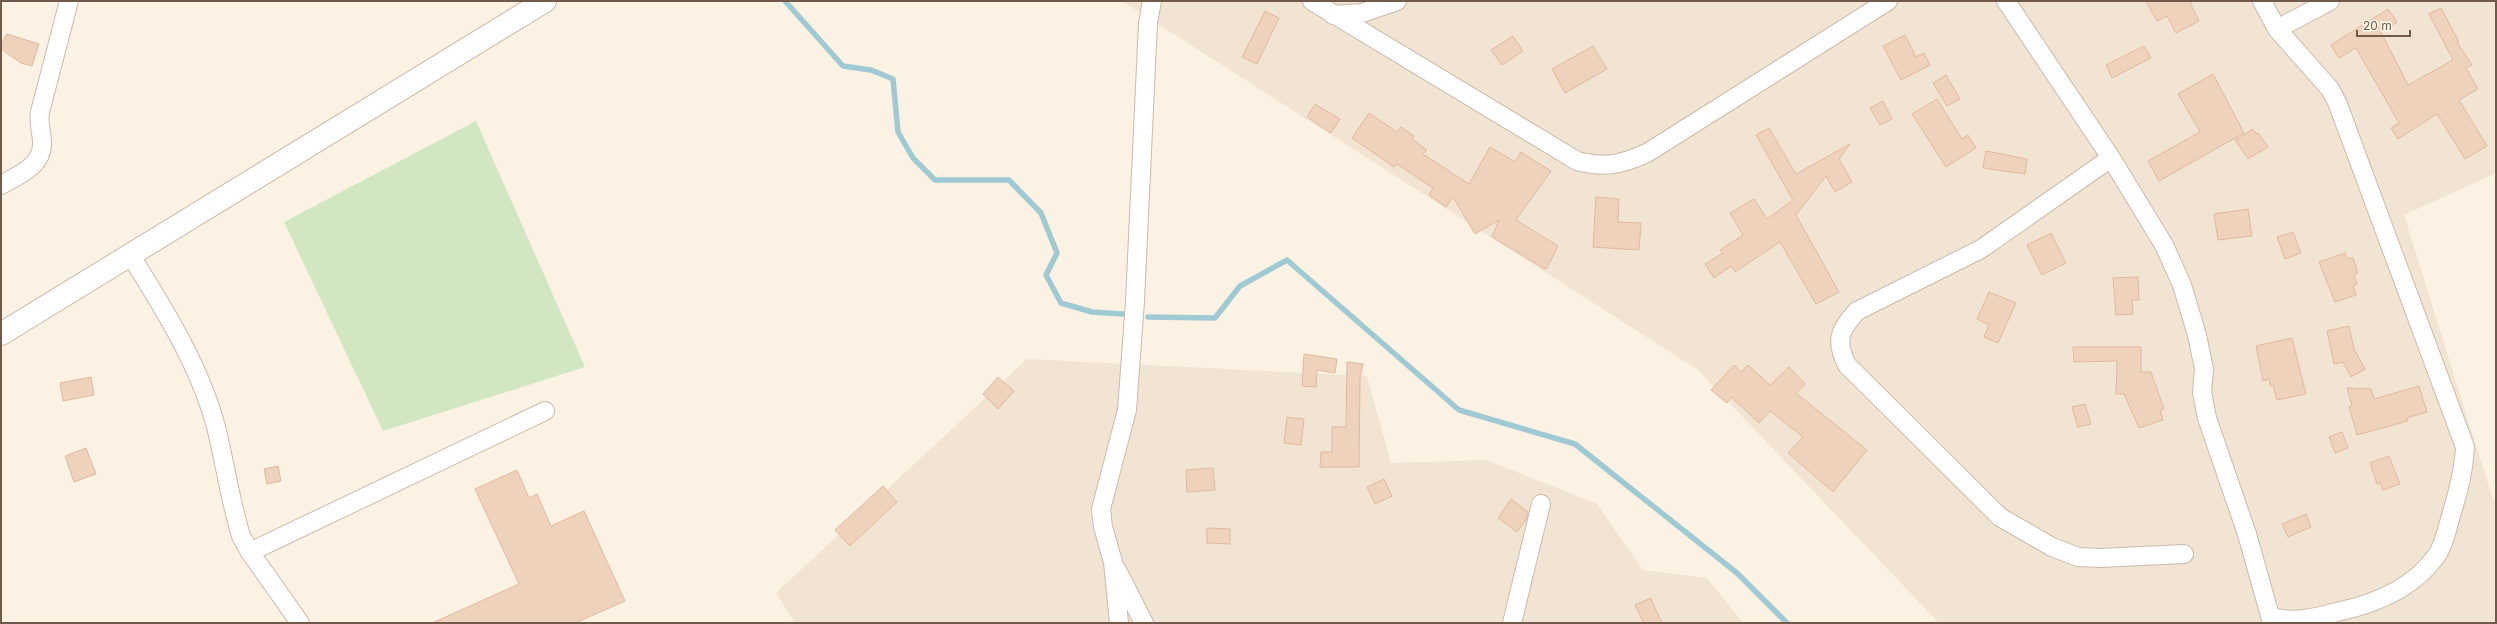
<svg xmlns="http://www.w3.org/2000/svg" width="2497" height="624" font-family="Inter,sans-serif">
<rect width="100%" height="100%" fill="#fbf2e3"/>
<!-- residential -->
<path fill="#f2e4d2" d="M1122,1H2496V173L2404,215L2493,500H2496V623H1939L1698,370Z
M1027,359L1367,376L1391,463L1486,460L1597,504L1643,570L1707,578L1743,623H795L776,593Z"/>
<!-- green -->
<path fill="#d0e7c2" d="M476,121L585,367L383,431L284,222Z"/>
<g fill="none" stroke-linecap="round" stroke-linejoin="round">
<!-- stream -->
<path stroke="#9fcad4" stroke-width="5.5" d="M785,1L843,66L871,70L893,79L898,132L913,158L935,180H1009L1041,213L1057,253L1046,275L1061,303L1092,312L1123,314
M1148,317L1215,318L1240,286L1287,260L1459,410L1575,444L1737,573L1787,623"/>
</g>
<!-- building -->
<path fill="#efd2bc" stroke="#e0b99d" d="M2146,1H2193L2190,3L2199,21L2176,33L2167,16L2157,21Z
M2441,8L2459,42H2457L2472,65L2466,68L2478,89L2459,100L2487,146L2465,159L2437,114L2398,139L2391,128L2399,123L2356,48L2339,58L2331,45L2388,9L2397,22L2381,32L2408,85L2453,60L2429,14Z
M1265,11L1279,18L1257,64L1242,57Z
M7,34L39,44L32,66L21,63L1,49V43Z
M1905,35L1916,57L1924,53L1930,65L1901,80L1883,46Z
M1513,36L1523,51L1502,65L1491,50Z
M1593,46L1607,69L1565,93L1552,69Z
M2144,46L2151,58L2112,78L2106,65Z
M2213,74L2244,133L2159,181L2148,161L2200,132L2178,94Z
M1946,75L1960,99L1947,106L1933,83Z
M1937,99L1962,139L1968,135L1976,148L1946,167L1912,114Z
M1883,101L1892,119L1880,125L1870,108Z
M1315,104L1340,119L1331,133L1307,117Z
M1369,113L1397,132L1401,127L1414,136L1412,139L1427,150L1423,154L1469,184L1490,147L1515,162L1521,152L1551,171L1516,220L1558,246L1547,268L1545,269L1492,237L1499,220L1475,234L1453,197L1446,207L1429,195L1433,188L1397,164L1394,167L1352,138Z
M1769,128L1796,174L1850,144L1839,159L1852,182L1835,192L1826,176L1796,215L1839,292L1816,304L1780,242L1735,272L1731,266L1714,278L1705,264L1723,253L1720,250L1743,235L1730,213L1754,199L1767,219L1793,200L1756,135Z
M2253,129L2256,134L2258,133L2268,147L2248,159L2235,140Z
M1986,151L2027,159L2025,174L1983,168Z
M1596,197L1619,199L1618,222L1641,223L1639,250L1593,247Z
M2248,209L2252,236L2218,240L2214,214Z
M2293,232L2301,253L2285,259L2277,237Z
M2051,233L2066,263L2042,275L2027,245Z
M2345,253L2347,258H2353L2358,273L2354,275L2357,284L2353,286L2356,295L2335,302L2319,262Z
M2138,277L2139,300H2132L2133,314L2116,315L2113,278Z
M1989,292L2016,303L1998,343L1984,337L1989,325L1977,319Z
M2349,326L2354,349L2365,369L2351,377L2343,362L2334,364L2327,331Z
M2292,338L2306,394L2277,400L2273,385L2270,386L2269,379L2263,381L2256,346Z
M2073,347H2141V372H2151L2164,409L2160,410L2163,420L2139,428L2124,394H2116L2117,361L2074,362Z
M1304,354L1337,359L1335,373L1317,370L1316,387L1302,386Z
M1347,362L1363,364L1360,378L1359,467H1320L1321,452H1332V427H1346Z
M1734,365L1741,372L1748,365L1770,385L1789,367L1805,384L1796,393L1867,450L1833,492L1788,453L1803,437L1770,411L1759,423L1731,397L1727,403L1711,390Z
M91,377L94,395L63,401L60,383Z
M998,377L1014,391L998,409L983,394Z
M2419,386L2427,412L2407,418L2408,421L2357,435L2349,407L2352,406L2347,388L2371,389L2374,399Z
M2085,404L2091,424L2078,427L2072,407Z
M1287,417L1304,419L1301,445L1284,443Z
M2342,432L2348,448L2335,453L2329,437Z
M86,448L96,474L74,482L65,456Z
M2389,456L2400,484L2383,490L2380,483L2377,484L2370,463Z
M278,466L281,481L267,484L264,469Z
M1213,468L1215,490L1187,492L1186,470Z
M517,470L529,498L537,494L551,526L584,511L625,601L575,623H432L519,584L475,489Z
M1384,479L1392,496L1375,504L1367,487Z
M883,486L897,502L850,546L835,530Z
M1511,499L1528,512L1526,520L1517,532L1498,518Z
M2306,514L2311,527L2288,537L2282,524Z
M1207,528L1230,529V544L1207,543Z
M1651,598L1654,606L1662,623H1644L1635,605Z"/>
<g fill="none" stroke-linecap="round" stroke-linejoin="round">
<!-- street casing -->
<g stroke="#cbbaaa" stroke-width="20">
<path id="street" d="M1312,1L1577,161C1605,168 1620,165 1647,153L1888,1
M2006,1L2111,158L2164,245L2182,285L2197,335L2204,369L2202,392L2207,418L2247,534L2272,623
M2262,1L2277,29L2330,89L2337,102L2465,447C2464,470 2459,489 2452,512C2448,525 2445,543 2437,555C2414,588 2375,604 2337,612C2314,618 2295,623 2271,617
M1333,15L1362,13L1397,1
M2277,29L2330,1
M2111,158L1981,249L1857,311C1839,330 1835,341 1847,365L2000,517L2052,547L2078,557L2101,558L2184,554
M1,185C17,176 43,166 42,143C42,132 38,124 40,112L69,1
M131,256C164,309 200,366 216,427C225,463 230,500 241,536L250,552L300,623
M250,552L545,411
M1117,570L1144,623
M1119,623L1113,562L1103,527L1101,509L1127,410L1135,301L1148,23L1152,1
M1512,623L1541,504"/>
</g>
<!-- secondary casing -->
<g stroke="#cebba8" stroke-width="24">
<path id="secondary" d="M1,334L545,1"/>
</g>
<!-- street -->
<use href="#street" stroke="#fff" stroke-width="18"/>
<!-- secondary -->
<use href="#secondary" stroke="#fff" stroke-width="22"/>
</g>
<!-- border -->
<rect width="2497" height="624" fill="none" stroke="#715a4a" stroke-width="4"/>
<!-- scale -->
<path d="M2357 30v6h53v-6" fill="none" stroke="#715a4a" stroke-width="2"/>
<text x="2363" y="30" font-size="12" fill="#715a4a" stroke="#fef6e9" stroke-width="3" paint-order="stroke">20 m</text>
</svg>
